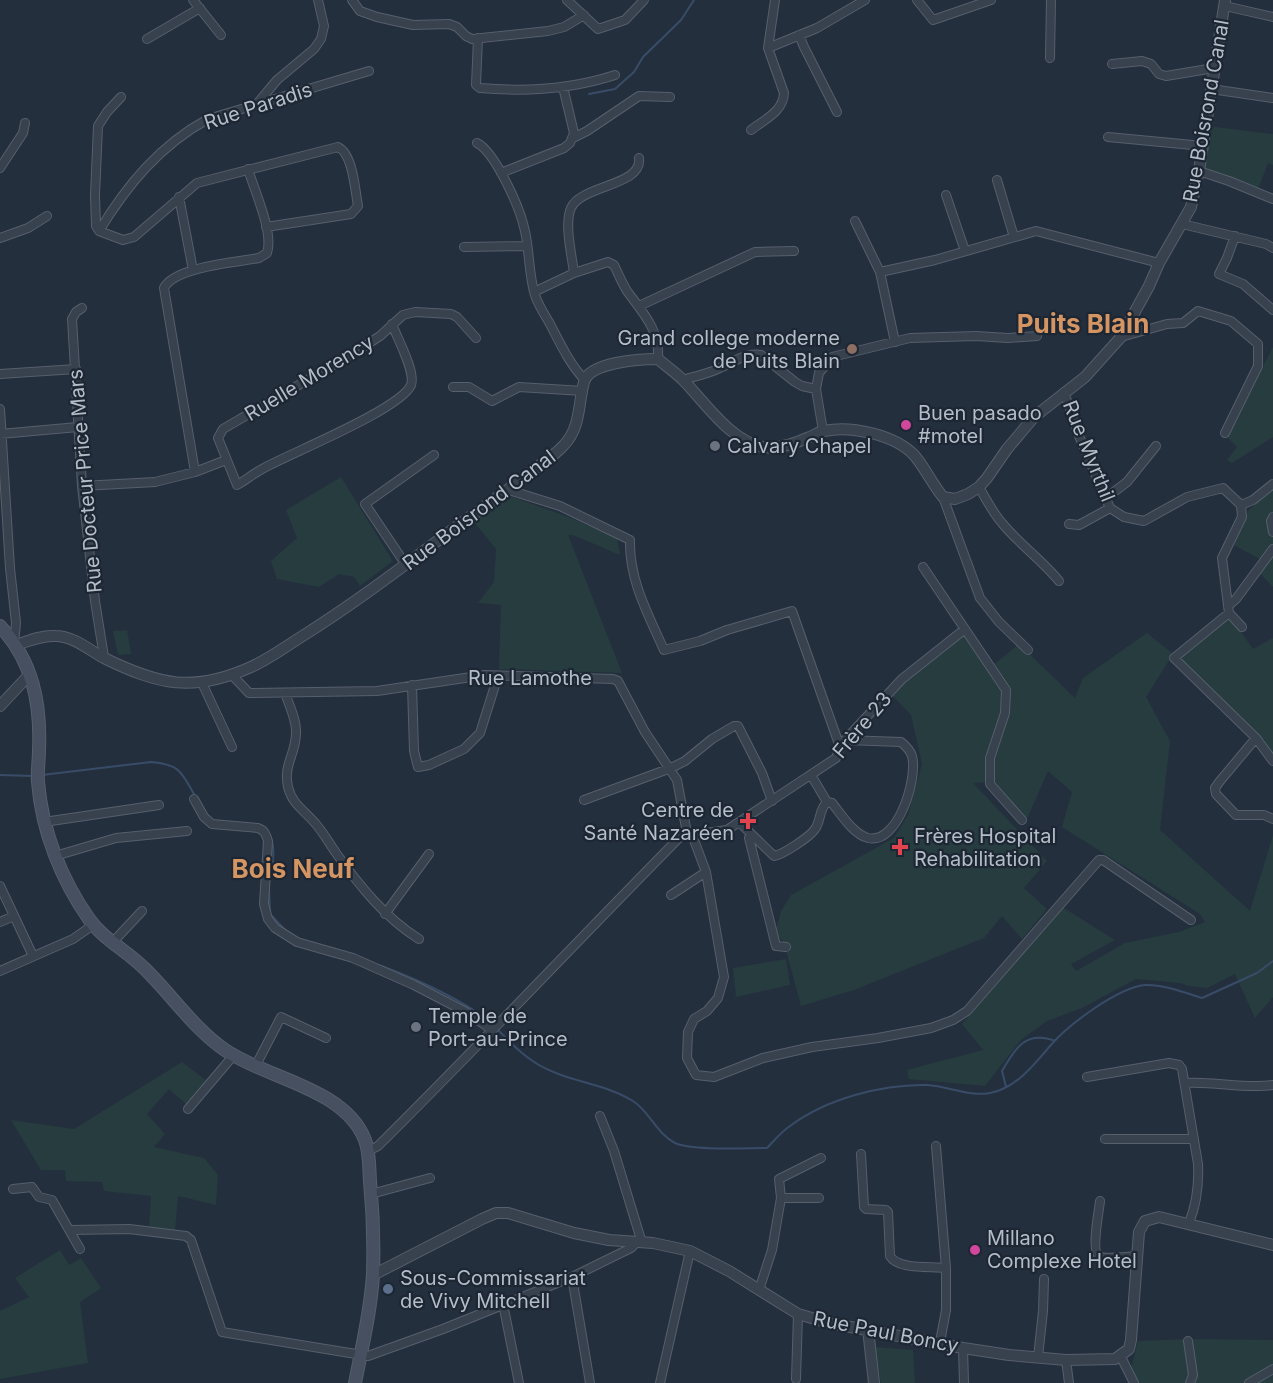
<svg xmlns="http://www.w3.org/2000/svg" width="1273" height="1383" font-family="Inter,sans-serif">
<rect width="100%" height="100%" fill="#242f3e"/>
<!-- green -->
<path fill="#263c3f" d="M1208,126L1273,134V165L1268,163L1258,189L1201,167Z
M1273,347V437L1232,463L1227,460L1237,447L1227,437Z
M341,477L393,561L360,586L354,577L339,574L319,587L277,579L271,561L297,538L286,510Z
M1273,487V587L1258,571L1260,559L1234,545L1248,511Z
M510,496L571,518L617,538L620,555L573,535H568L622,673L499,669L501,605L478,603L494,582L496,549L474,522Z
M1229,615L1253,649L1273,638V753L1239,717L1179,659Z
M127,630L131,654L118,655L113,631Z
M965,633L992,666L1019,644L1075,698L1083,678L1147,633L1173,654L1146,697L1170,741L1160,830L1250,911L1273,835V997L1255,1018L1235,974L1207,988L1189,986L1180,983L1136,979L1082,1008L1047,1021L1021,1040L985,1086L909,1079L907,1070L983,1050L962,1024L1059,908H1064L1115,940L1071,964L1076,971L1125,943L1179,932L1205,922L1200,914L1062,827L1072,792L1048,771L1027,819L992,782L973,783L1047,861L1024,888L1047,909L1022,939L1002,916L984,938L854,990L801,1006L784,943L775,933L781,911L791,895L894,838L908,815L922,764L911,715L891,694Z
M786,959L790,985L736,997L733,968Z
M182,1062L207,1081L187,1105L169,1089L147,1114L165,1134L154,1147L204,1158L218,1175L216,1205L178,1196L175,1230L149,1227L151,1196L104,1191L102,1182L66,1181L65,1170H41L11,1120L74,1129Z
M60,1250L69,1265L81,1258L101,1288L80,1302L88,1363L0,1379V1311L29,1297L15,1278Z
M1190,1339L1273,1340V1383H1137L1131,1369L1138,1341Z
M875,1347L913,1350L915,1383H881Z"/>
<g fill="none" stroke-linecap="round" stroke-linejoin="round">
<!-- stream -->
<path stroke="#394c67" stroke-width="2" d="M589,94L615,89L634,72L643,57L681,20L694,0
M0,775L33,776
M42,775L151,762C180,764 182,773 195,796
M269,882C272,868 276,851 271,838
M269,888L270,914L285,930
M379,965C416,979 464,999 493,1025
M497,1029C510,1042 523,1056 539,1065C568,1082 604,1083 633,1101C649,1111 657,1134 675,1143C694,1151 745,1148 767,1148C774,1141 781,1132 790,1126C826,1099 882,1084 927,1085C948,1086 970,1097 990,1093C1015,1089 1035,1064 1050,1046C1068,1025 1117,988 1145,985C1162,984 1186,993 1202,998L1257,973L1273,961
M1006,1087L1002,1071C1015,1048 1026,1030 1055,1041"/>
<!-- minor casing -->
<g stroke="#565f6c" stroke-width="10">
<path id="minor" d="M193,0L221,35
M352,0L360,11L377,17L413,25L449,24L457,27L466,36L472,39L548,31L564,27L584,15
M567,0L598,29L625,20L644,0
M917,0L933,20L991,0
M1225,6L1273,17
M799,35L804,47L837,112
M478,38L476,85L480,88C525,92 572,89 615,75
M147,39L200,8
M768,48L817,28L865,0
M1050,58L1051,0
M1112,64L1142,61L1151,64L1159,74L1166,76L1214,68
M1211,89L1273,98
M257,104L277,80L314,49L321,39L324,26L318,0
M751,130C765,119 783,112 784,93L768,48L775,0
M1108,137L1203,146
M573,138L587,131L639,96L670,97
M477,143C495,152 519,206 524,227C530,249 528,273 535,295C538,305 545,315 550,324C560,343 569,363 584,379
M0,168L23,133L25,123
M1199,171L1229,181L1273,199
M501,173L564,148L570,143L574,133L563,87
M997,180L1014,237
M946,195L965,251
M179,197L193,270
M855,221L880,272L895,342
M1182,224L1266,244L1273,248
M266,227L351,214L358,206C355,190 353,154 338,147L197,183L134,237L123,240L99,231C127,185 160,145 208,119L369,71
M99,231L96,226L95,195L98,126L107,112L121,97
M1235,236L1227,258L1219,274L1243,284L1273,310
M0,238L28,228L47,216
M464,247L527,246
M880,272L935,260L1036,231L1159,263
M574,273C572,256 564,224 571,208C581,185 643,186 639,158
M534,292L574,273L608,262L614,265C618,273 622,283 627,291C643,313 660,330 658,359
M639,306L755,252L794,251
M82,308L76,312L72,319L82,486L95,601L104,657
M392,324C397,338 416,372 411,385C401,409 291,453 264,468C254,473 246,480 237,485L218,438L223,429L357,351L380,336L403,315L415,312L451,314L457,317L476,338
M1121,337L1167,324L1183,323L1198,311L1231,321L1258,344V366L1225,433
M0,374L76,369
M683,380C695,376 708,374 720,368C734,362 746,352 761,355L795,382L802,386L816,389
M453,387H469L492,401L519,387L583,391
M1064,392L1079,436L1110,508L1124,517L1144,521L1187,497L1223,488L1241,505
M0,409L10,568L16,623L14,643
M823,431L816,389L819,373L832,357L910,338L976,336L1008,338L1037,336
M0,434L78,427
M195,472L164,288C174,267 237,262 259,258L267,253C274,232 254,190 248,169
M82,486L155,482L195,472L226,460
M979,487C986,499 993,513 1002,523C1019,544 1042,560 1059,581
M509,490L560,506L630,540C629,580 648,614 664,650L700,641L727,630L792,611L840,747
M943,497L980,598L999,622L1028,650
M1106,498L1127,482L1156,446
M1241,505L1242,517L1222,558L1229,613L1174,658L1256,738L1220,781L1215,788L1216,794L1236,815H1264L1273,819
M1241,505L1253,500L1273,484
M1273,517L1271,521L1273,532
M1069,524L1079,525L1110,508
M406,565L365,504L434,455
M923,567L1006,690L1005,713L990,758V784L1022,820
M1228,606L1236,599L1273,549
M1229,613L1242,627
M231,674L249,693L377,691L485,675L613,679L618,681L645,732L677,780L687,833L694,840L706,872L724,977L718,998L707,1011L694,1019L688,1032L687,1058L696,1075L714,1077L763,1058L812,1047L878,1038L931,1028L953,1020L967,1011L1099,860H1103L1191,920
M202,683L232,747
M412,685L414,751L418,767L429,765L464,749L480,733L498,676
M285,693C289,705 297,721 296,733C296,754 283,764 288,787C292,804 304,810 315,823C323,832 329,843 336,853C359,885 385,918 419,939
M1256,738L1273,761
M811,775L827,802
M194,799L204,817L212,824L258,828C264,830 266,834 268,841L264,904L268,919L275,928L297,942L353,958L414,985L466,1012L492,1030
M584,800L671,768L685,761L712,739L734,726H738L762,773L772,801
M44,822L159,805
M740,823L774,856C782,855 810,837 815,829C821,821 819,809 827,802L832,803C841,814 853,834 868,838C898,845 918,778 912,756C910,750 906,746 901,742L845,740
M687,833L693,835L727,830L836,758L840,747L845,740L902,679L965,629
M752,835L749,838L776,946L786,947
M55,856L116,838L187,831
M0,886L33,956
M671,895L706,872
M385,914L429,854
M0,922L14,916
M113,942L142,911
M0,971L73,939L93,925
M255,1067L281,1017L326,1038
M1087,1077L1169,1063L1179,1065L1182,1069L1198,1164C1199,1184 1197,1203 1189,1223
M1185,1083C1214,1081 1245,1089 1273,1085
M188,1109L233,1056
M600,1116L614,1151L642,1243
M1105,1139H1194
M936,1146L946,1268V1310L940,1342
M368,1151L378,1146C481,1044 581,937 683,834L687,833
M861,1154L864,1207L866,1209L886,1210L888,1212L890,1256C898,1270 931,1266 946,1268
M13,1189L32,1187L39,1197L52,1200L80,1249
M371,1194L430,1178
M781,1198H819
M1100,1201C1099,1211 1091,1251 1099,1256C1104,1260 1130,1256 1137,1256
M71,1230L129,1229L186,1236L191,1240L222,1332L368,1356L443,1329L572,1277L631,1248L637,1242
M572,1277L590,1383
M759,1290L772,1250L781,1198L779,1179L821,1158
M503,1304L519,1383
M1188,1341L1193,1375L1190,1383
M963,1348L964,1383
M1038,1357L1043,1311L1044,1279
M1121,1357L1134,1383
M1066,1360L1069,1383
M796,1379L798,1314
M660,1383L690,1251
M1249,1383L1273,1369"/>
</g>
<!-- tertiary casing -->
<g stroke="#565f6c" stroke-width="12">
<path id="tertiary" d="M16,645C28,641 42,635 55,636C74,636 89,650 104,658C159,685 193,693 251,667C269,659 285,647 301,637C355,603 405,565 456,527C483,507 510,489 536,468C546,461 556,454 564,445C581,427 578,404 584,382C589,362 641,359 658,359C666,366 675,372 683,380C704,401 731,442 763,447C778,449 794,444 807,438C813,436 819,432 824,431C851,425 895,435 914,455C924,466 932,484 943,497L955,499L968,494L979,487L987,478L1007,449L1034,417L1085,377L1121,337L1149,286L1159,263L1191,207L1199,171L1225,0
M0,706L29,675
M373,1275L482,1219L496,1213H508L574,1233L609,1240L653,1243L690,1251L729,1271L798,1314L829,1323L963,1348L1009,1355L1066,1360L1115,1359L1129,1349L1131,1340L1139,1232L1145,1221L1159,1217L1273,1245
M868,1329L874,1383"/>
</g>
<!-- secondary casing -->
<g stroke="#565f6c" stroke-width="14">
<path id="secondary" d="M0,626C33,661 41,704 39,750C39,761 37,772 38,782C42,831 61,879 89,919C103,939 127,951 144,968C171,994 194,1029 225,1050C267,1079 345,1088 365,1140C370,1153 369,1168 370,1181C373,1212 374,1244 373,1274C371,1310 362,1347 355,1383"/>
</g>
<!-- minor -->
<use href="#minor" stroke="#38414e" stroke-width="8"/>
<!-- tertiary -->
<use href="#tertiary" stroke="#38414e" stroke-width="10"/>
<!-- secondary -->
<use href="#secondary" stroke="#465061" stroke-width="12"/>
</g>
<!-- markers -->
<circle fill="#8d6e63" stroke="#1d2633" stroke-width="2" cx="852" cy="349" r="6"/>
<g fill="#d1479c" stroke="#1d2633" stroke-width="2">
<circle cx="906" cy="425" r="6"/>
<circle cx="975" cy="1250" r="6"/>
</g>
<g fill="#6b7280" stroke="#1d2633" stroke-width="2">
<circle cx="715" cy="446" r="6"/>
<circle cx="416" cy="1027" r="6"/>
</g>
<g fill="#e0444e" stroke="#1d2633" stroke-width="2">
<path d="M745 812h6v6h6v6h-6v6h-6v-6h-6v-6h6z"/>
<path d="M897 838h6v6h6v6h-6v6h-6v-6h-6v-6h6z"/>
</g>
<circle fill="#5c6f8a" stroke="#1d2633" stroke-width="2" cx="388" cy="1289" r="6"/>
<g text-anchor="middle" stroke-width="4.5" stroke-linejoin="round" paint-order="stroke">
<!-- street labels -->
<g font-size="20" fill="#b4bcc9" stroke="#1d2633">
<text transform="translate(258 106) rotate(-18)" y="7">Rue Paradis</text>
<text transform="translate(1206 111) rotate(-80)" y="7">Rue Boisrond Canal</text>
<text transform="translate(309 378) rotate(-31)" y="7">Ruelle Morency</text>
<text transform="translate(1089 451) rotate(68)" y="7">Rue Myrthil</text>
<text transform="translate(85 481) rotate(-95)" y="7">Rue Docteur Price Mars</text>
<text transform="translate(479 510) rotate(-37)" y="7">Rue Boisrond Canal</text>
<text x="530" y="685">Rue Lamothe</text>
<text transform="translate(862 725) rotate(-50)" y="7">Frère 23</text>
<text transform="translate(886 1332) rotate(11)" y="7">Rue Paul Boncy</text>
</g>
<!-- poi labels -->
<g font-size="20" fill="#b4bcc9" stroke="#1d2633" text-anchor="start">
<text x="840" y="345" text-anchor="end">Grand college moderne<tspan x="840" dy="23">de Puits Blain</tspan></text>
<text x="918" y="420">Buen pasado<tspan x="918" dy="23">#motel</tspan></text>
<text x="727" y="453">Calvary Chapel</text>
<text x="734" y="817" text-anchor="end">Centre de<tspan x="734" dy="23">Santé Nazaréen</tspan></text>
<text x="914" y="843">Frères Hospital<tspan x="914" dy="23">Rehabilitation</tspan></text>
<text x="428" y="1023">Temple de<tspan x="428" dy="23">Port-au-Prince</tspan></text>
<text x="987" y="1245">Millano<tspan x="987" dy="23">Complexe Hotel</tspan></text>
<text x="400" y="1285">Sous-Commissariat<tspan x="400" dy="23">de Vivy Mitchell</tspan></text>
</g>
<!-- district labels -->
<g font-size="26" font-weight="bold" fill="#d59563" stroke="#1d2633">
<text x="1083" y="333">Puits Blain</text>
<text x="293" y="878">Bois Neuf</text>
</g>
</g>
</svg>
